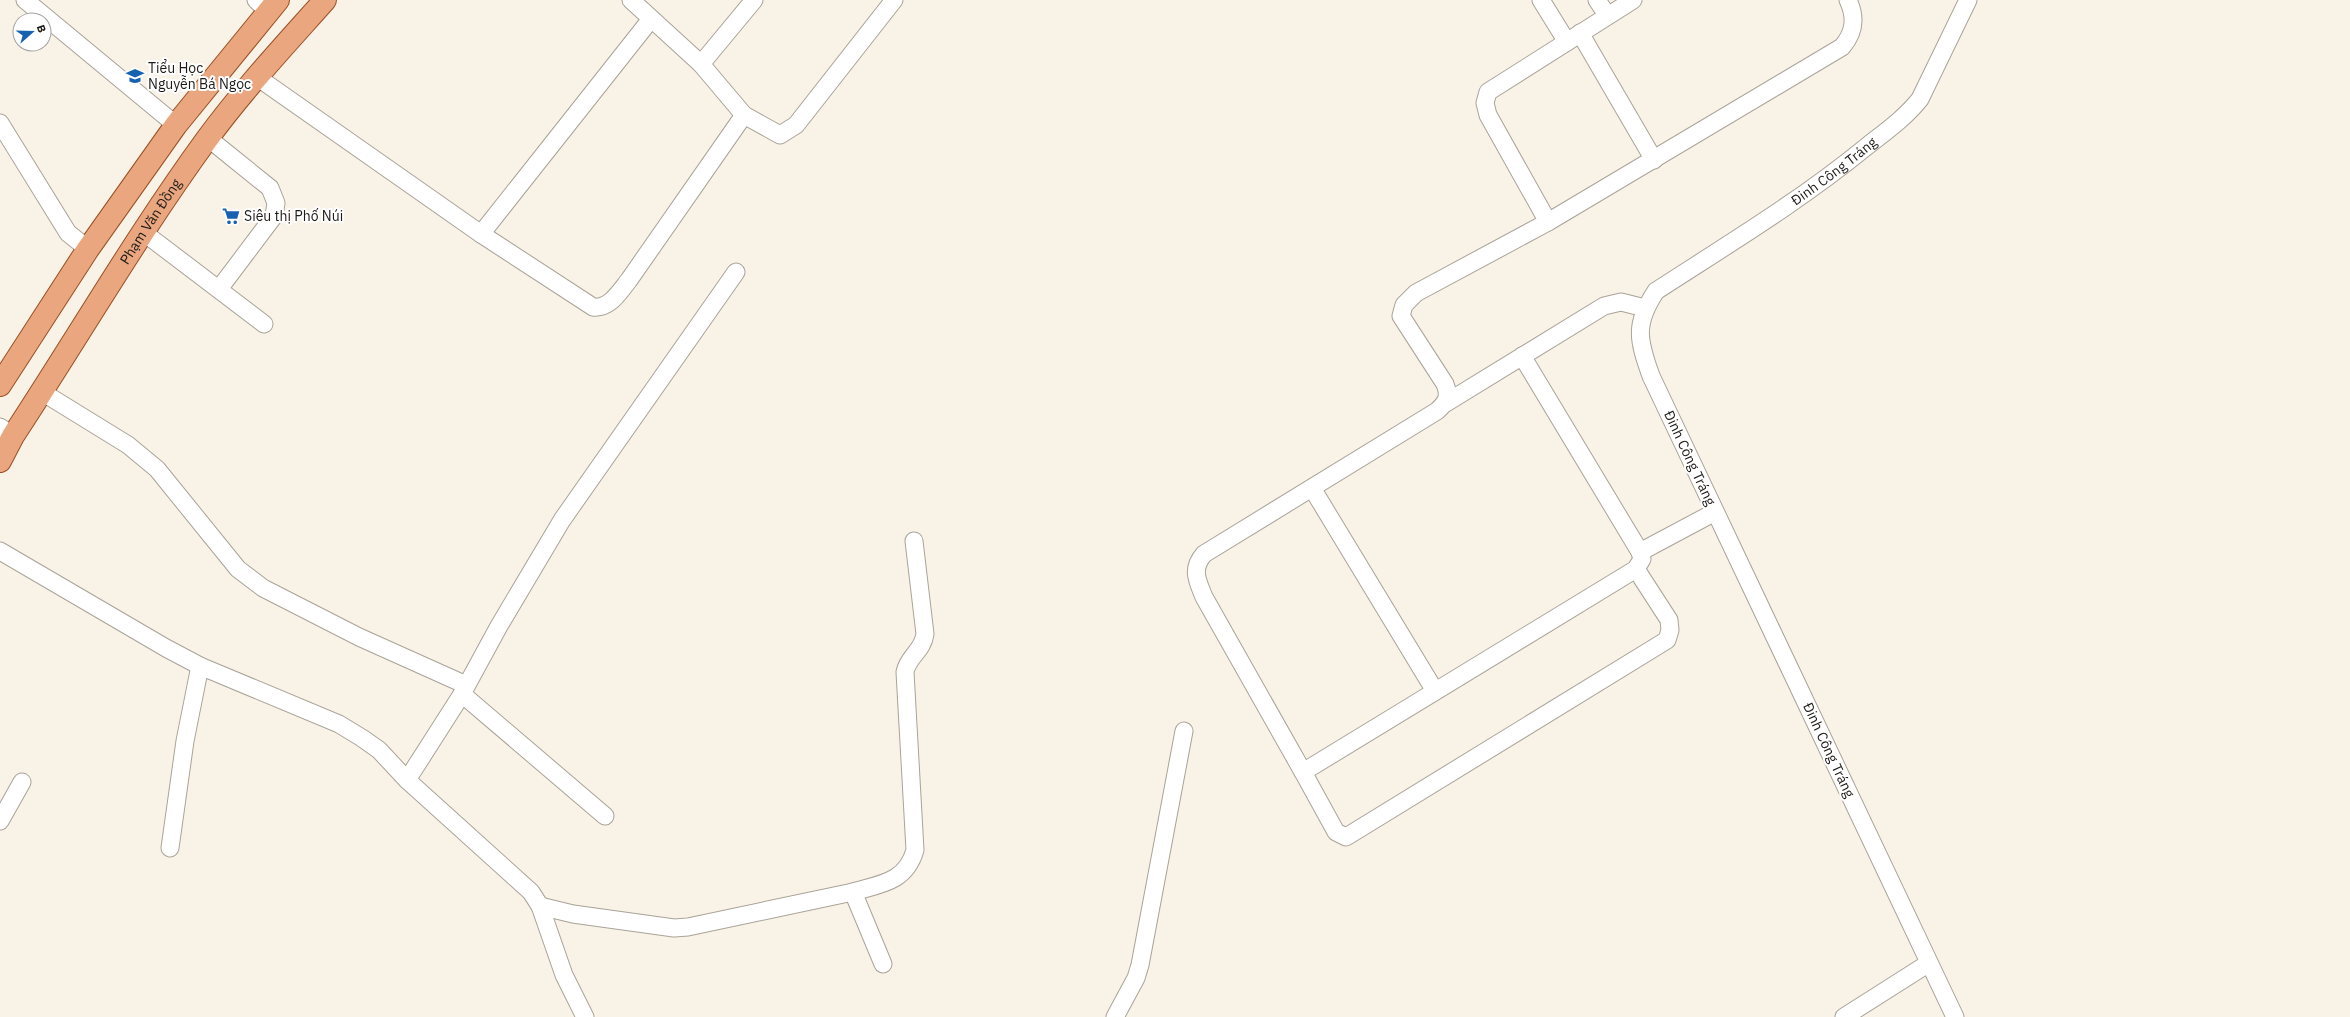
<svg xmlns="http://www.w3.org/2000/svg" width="2350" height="1017" font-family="'IBM Plex Sans',sans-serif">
<rect width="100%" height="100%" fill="#f9f2e7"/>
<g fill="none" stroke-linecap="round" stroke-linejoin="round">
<!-- minor casing -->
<g stroke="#a9a398" stroke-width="19">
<g id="minor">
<path d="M25,0L176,125"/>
<path d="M256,0L268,11"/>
<path d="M631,0L701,64L744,115L780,135L796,125L894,0"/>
<path d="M1541,0L1567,42"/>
<path d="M1597,0L1607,15"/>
<path d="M1580,33L1654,160"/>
<path d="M701,64L754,0"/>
<path d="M257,77L481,234L593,307C610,309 620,291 629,280L744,115"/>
<path d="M0,123L68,233L88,249"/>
<path d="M208,138L270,188L276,203L274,216L219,289"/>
<path d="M1548,222L1488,115L1485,103L1488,92L1633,0"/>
<path d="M143,232L264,324"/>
<path d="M481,234L651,19"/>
<path d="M1522,356L1640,552L1642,559L1636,569L1303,772L1204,597C1197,580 1191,569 1204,554L1437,411C1447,402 1450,396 1445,384L1401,316L1404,305L1416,293L1548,222L1842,47C1855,32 1856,17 1848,0"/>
<path d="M42,392L128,445L157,469L238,569L263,588L359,637L466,685"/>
<path d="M1446,403L1604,306L1621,302L1645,308"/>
<path d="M0,427L13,436"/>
<path d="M1312,488L1435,691"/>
<path d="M0,551L166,648L200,666L339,724L362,738L379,750L407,780L531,892L540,906L564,975L585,1017"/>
<path d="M1640,552L1715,512"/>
<path d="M462,694L605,816"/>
<path d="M1303,772L1336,832L1346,837L1667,640L1670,630L1669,620L1636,569"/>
<path d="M407,780L462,694L499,626L562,520L736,272"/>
<path d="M0,821L22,782"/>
<path d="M170,848L185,741L200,666"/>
<path d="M853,892C881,884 906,882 915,850L905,672C908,656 923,651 925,634L914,541"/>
<path d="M540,906L573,914L674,928L688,927L853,892L883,964"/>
<path d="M1115,1017L1136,978L1140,965L1184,731"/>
<path d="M1844,1017L1929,963"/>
<path id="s1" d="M1955,1017L1651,376C1638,340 1634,324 1656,291C1727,245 1800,201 1866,147C1885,132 1905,118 1920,99L1968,0"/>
</g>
</g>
<!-- major casing -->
<g stroke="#984f23" stroke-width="24">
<g id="major">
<path d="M0,385L88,249L176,125L278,0"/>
<path id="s2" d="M0,461L13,436C78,337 137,235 207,139C243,90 285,45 325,0"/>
</g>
</g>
<!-- minor -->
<use href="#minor" stroke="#fff" stroke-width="17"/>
<!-- major -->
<use href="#major" stroke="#e9a67f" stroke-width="22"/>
</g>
<!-- icons -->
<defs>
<g id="school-bare" transform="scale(1.38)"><path d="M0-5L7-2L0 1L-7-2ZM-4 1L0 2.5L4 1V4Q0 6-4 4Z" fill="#1662b1" stroke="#fff" stroke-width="2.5" paint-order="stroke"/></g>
<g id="supermarket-bare" transform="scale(1.38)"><path d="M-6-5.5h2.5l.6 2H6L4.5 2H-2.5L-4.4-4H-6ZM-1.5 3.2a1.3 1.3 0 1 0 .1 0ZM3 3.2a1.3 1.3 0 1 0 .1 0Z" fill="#1662b1" stroke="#fff" stroke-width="2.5" paint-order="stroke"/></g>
</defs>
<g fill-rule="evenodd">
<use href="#school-bare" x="135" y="76"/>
<use href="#supermarket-bare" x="231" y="216"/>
</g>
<g text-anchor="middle" stroke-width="4" stroke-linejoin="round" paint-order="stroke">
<!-- poi labels -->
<g font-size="14" fill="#1d1a17" stroke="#fff" text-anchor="start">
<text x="148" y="73">Tiểu Học<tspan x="148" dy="16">Nguyễn Bá Ngọc</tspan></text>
<text x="244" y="221">Siêu thị Phố Núi</text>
</g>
<!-- street labels -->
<g font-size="14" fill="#1d1a17" stroke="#fff">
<text dy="5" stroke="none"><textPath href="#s1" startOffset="1014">Đinh Công Tráng</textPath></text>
<text dy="5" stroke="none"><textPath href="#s2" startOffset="283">Phạm Văn Đồng</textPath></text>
<text transform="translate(1690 458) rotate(65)" y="5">Đinh Công Tráng</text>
<text transform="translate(1829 750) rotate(65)" y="5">Đinh Công Tráng</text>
</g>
</g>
<!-- north arrow -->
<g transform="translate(32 32) rotate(70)"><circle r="19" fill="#ffffff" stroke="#a5a3a2"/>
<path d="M0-3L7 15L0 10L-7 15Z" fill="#1662b1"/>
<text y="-6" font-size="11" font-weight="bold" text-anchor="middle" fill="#1d1a17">B</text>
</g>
</svg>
